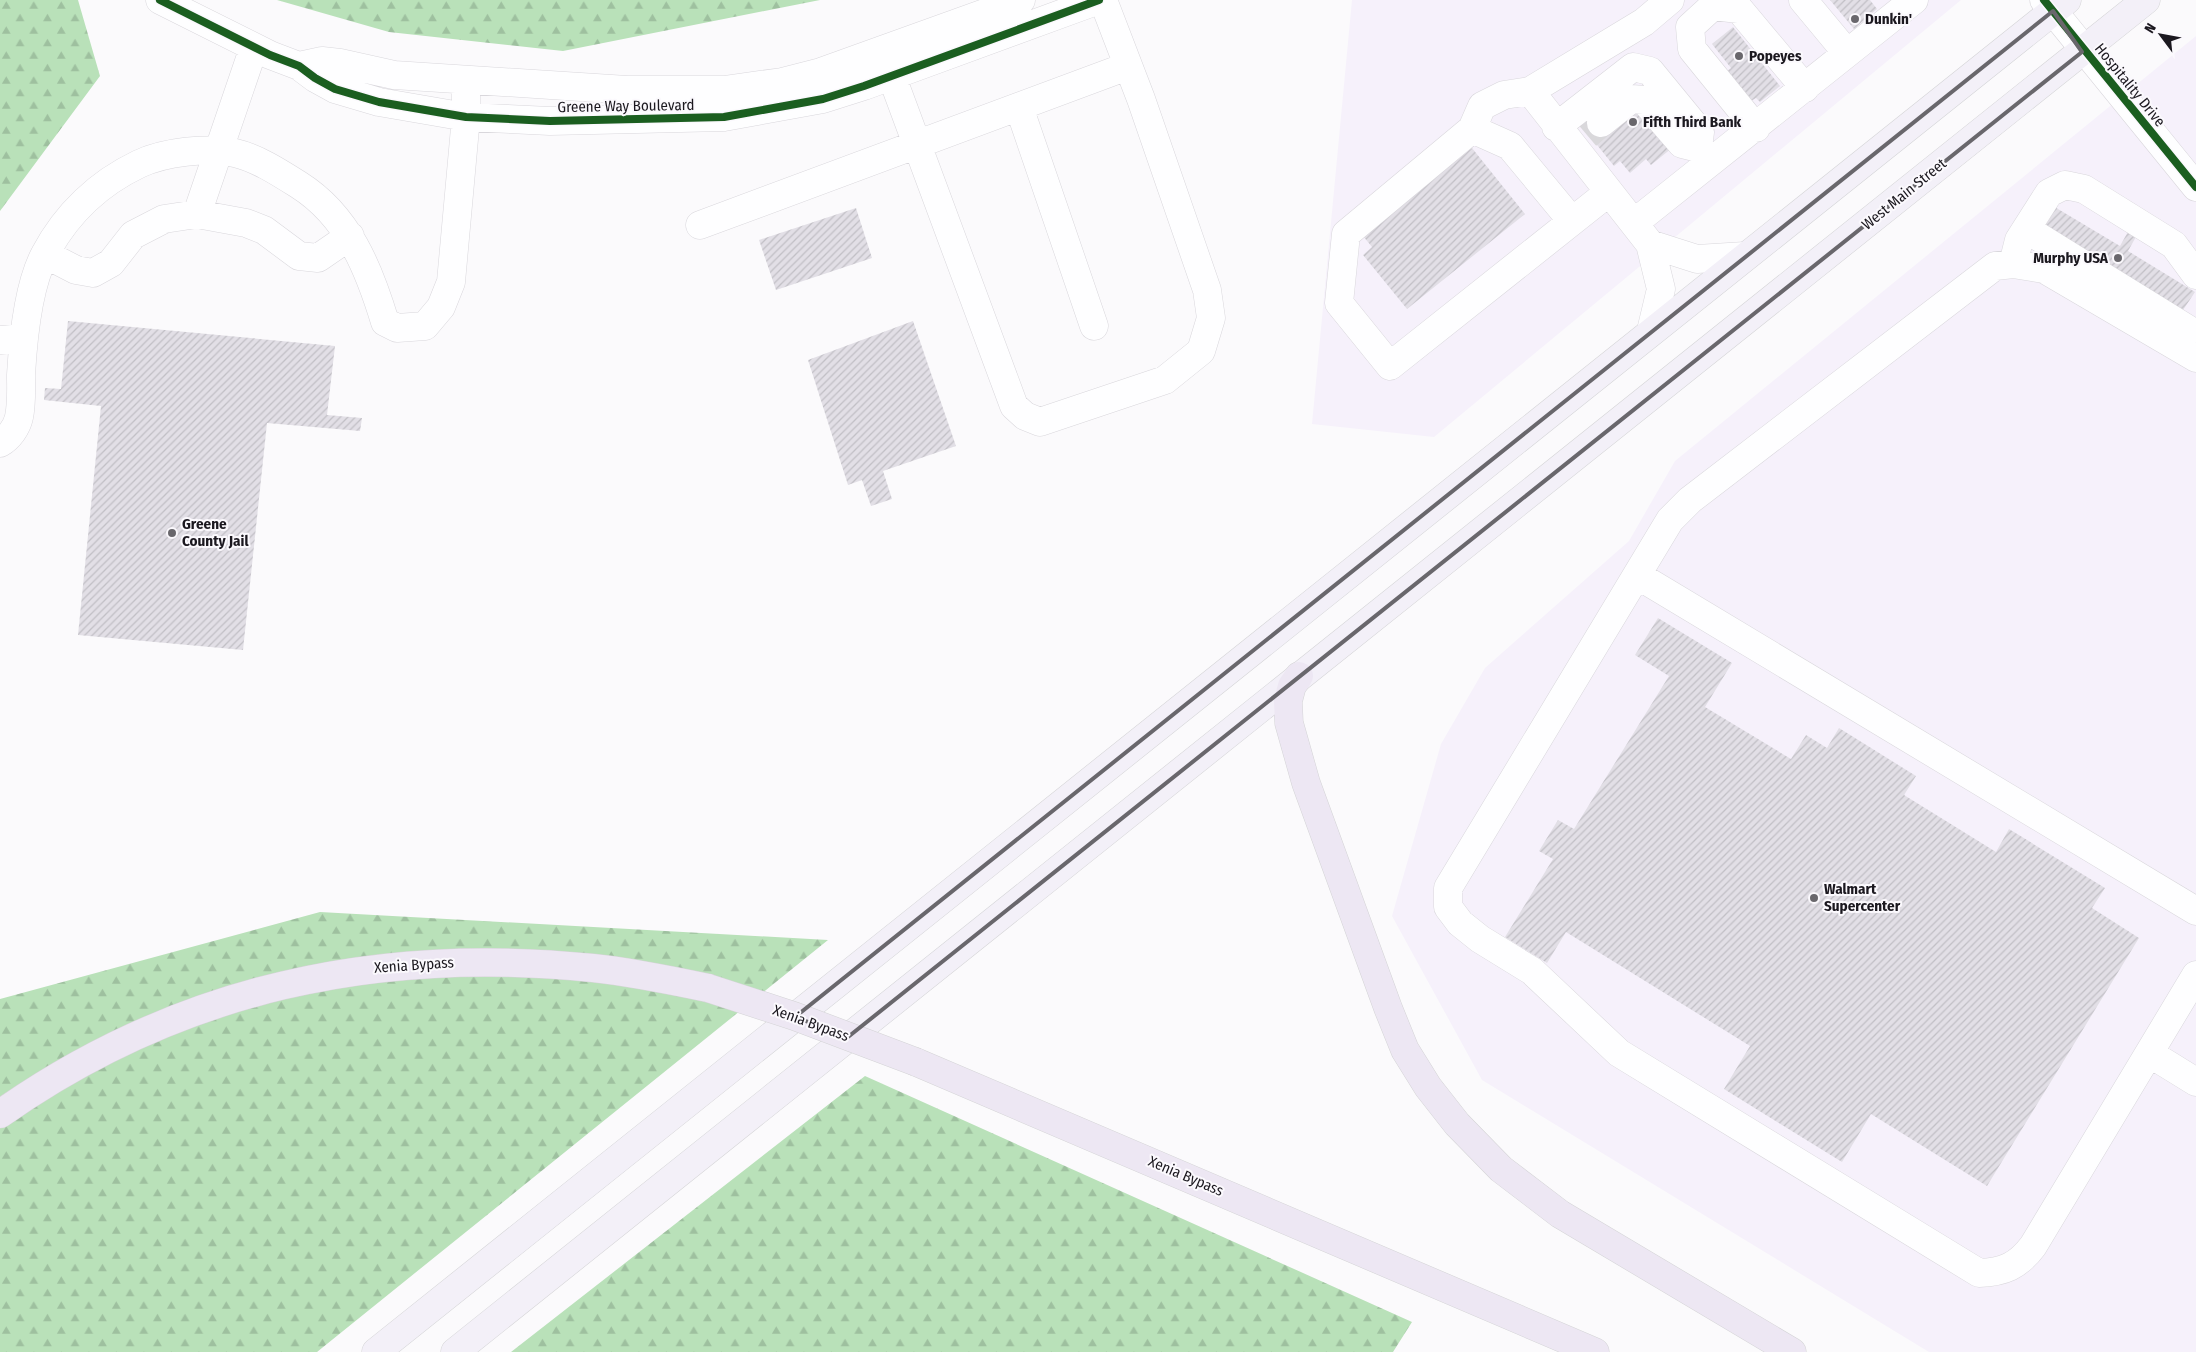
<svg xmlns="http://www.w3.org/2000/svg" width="2196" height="1352" font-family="'Fira Sans Condensed',sans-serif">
<defs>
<pattern id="forest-firs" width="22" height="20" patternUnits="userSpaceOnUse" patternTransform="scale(1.25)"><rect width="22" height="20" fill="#b9e1b9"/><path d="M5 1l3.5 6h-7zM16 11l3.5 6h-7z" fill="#9ec09f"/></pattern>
<pattern id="building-hatch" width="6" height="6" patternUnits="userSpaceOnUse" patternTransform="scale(1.25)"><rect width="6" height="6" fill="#e2dfe6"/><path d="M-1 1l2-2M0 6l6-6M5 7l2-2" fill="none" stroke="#c1bfc5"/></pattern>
</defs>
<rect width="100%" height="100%" fill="#fbfafc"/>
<!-- built -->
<path fill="#f6f1fb" d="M1352,0H1961L1434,437L1312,424Z
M2196,36V1352H1929L1482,1080L1392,916L1441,744L1485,668L1629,541L1675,461Z"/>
<!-- forest -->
<path fill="url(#forest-firs)" d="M0,0H78L100,76L0,211Z
M277,0H820L563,51L389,32Z
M320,912L828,940L317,1352H0V999Z
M865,1076L1412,1322L1393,1352H511Z"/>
<!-- building -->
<path fill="url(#building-hatch)" d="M1830,0H1870L1877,9L1854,29Z
M1733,27L1780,86L1760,102L1756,98L1751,101L1727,71L1731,68L1712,44Z
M1637,105L1672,148L1651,165L1646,159L1630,173L1620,161L1614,166L1593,140Z
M1472,148L1525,214L1407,309L1363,255L1372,247L1363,236Z
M2053,206L2120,246L2129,230L2137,235L2128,251L2195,292L2183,310L2041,224Z
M856,208L872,258L776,290L759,240Z
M68,321L335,346L327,415L362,418L360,431L267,423L243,650L78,635L101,406L44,400L45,388L61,389Z
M913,321L956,446L883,471L892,499L871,506L862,480L848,485L808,360Z
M1658,618L1732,663L1705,707L1791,759L1806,735L1827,748L1839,728L1916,776L1904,795L1996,852L2009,829L2105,888L2092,908L2139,938L1987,1186L1871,1114L1842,1162L1724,1089L1750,1046L1566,932L1547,963L1505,937L1553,859L1539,851L1558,820L1574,829L1669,676L1635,655Z"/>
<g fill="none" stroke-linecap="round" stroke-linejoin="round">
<!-- minor-tunnel -->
<path stroke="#d9d8db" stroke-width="28" stroke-dasharray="28 14" stroke-linecap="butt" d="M1587,135L1601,123"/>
<!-- minor casing -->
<g stroke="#d9d7dc" stroke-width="29">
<path id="minor" d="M160,0L270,55L299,66L315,78L335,89L379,102L466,117L550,121L724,117L823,99L864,86L1099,0
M1803,0L1847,53
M2044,0L2196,187
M882,50L1014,406L1025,416L1040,422L1165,380L1201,351L1211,318L1207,290L1141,99L1103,0
M299,66L322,61L340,63L394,75L627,90H724L782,82L821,72L1021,0
M1530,91L1504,95L1482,106L1472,129L1346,234L1339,303L1390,366L1609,192
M1019,107L1094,326
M1601,123L1631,99L1644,100L1682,144L1698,148L1709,161
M1556,127L1633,67L1650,71L1700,132L1698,148
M1756,128L1692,49L1690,27L1713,6L1739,9L1805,88
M1472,129L1510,146L1572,221
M197,214L254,47
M1634,223L1914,0
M700,225L1128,66
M2026,229L2189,330
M1650,244L1697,259L1745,256
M45,254L76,270L93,273L111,263L133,235L164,219L197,214L246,223L264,230L299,256L318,258L350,236
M2013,264L2019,240L2049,193L2065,185L2084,189L2174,245L2196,275
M1651,331L1661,289L1650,244L1530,91L1644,22L1670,0
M0,340L24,338
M2196,358L2044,269L2013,264L1995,266L1690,500L1670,520L1448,888V907L1460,923L1480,939L1532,971L1619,1053L1979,1273C2004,1272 2018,1266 2033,1246L2196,975
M0,443C9,438 17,427 19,417C22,403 21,389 21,375C23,340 28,285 45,254C66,214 99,183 139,164C164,152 207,147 235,153C257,158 280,173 299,185C348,216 369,269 385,322L397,328L425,326L441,307L451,282L466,117V80
M1637,575L2196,911
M2149,1053L2196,1082"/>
</g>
<!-- major casing -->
<g stroke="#d4d4d6" stroke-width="29">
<path id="major" d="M376,1352L2067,0
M455,1352L2146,0"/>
</g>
<!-- highway casing -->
<g stroke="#d4d4d6" stroke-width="29">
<path id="highway" d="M1299,676L1292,686L1288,701L1289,723L1306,783L1388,1008L1405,1050L1428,1087L1457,1124L1501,1169L1560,1214L1792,1352
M916,1062L1595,1352
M0,1114C179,988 377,946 593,968C631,972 670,980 708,988"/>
</g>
<!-- minor -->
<use href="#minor" stroke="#fefeff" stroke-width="28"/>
<!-- major -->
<use href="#major" stroke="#f3f0f8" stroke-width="28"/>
<!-- highway -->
<use href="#highway" stroke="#ede7f3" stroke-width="28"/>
<!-- highway-bridge casing -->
<g stroke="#d4d4d6" stroke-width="29" stroke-linecap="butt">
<path id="highway-bridge" d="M708,988L794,1016L916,1062"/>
</g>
<!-- highway-bridge -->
<use href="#highway-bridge" stroke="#ede7f3" stroke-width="28"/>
<!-- cycleway casing -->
<g stroke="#fbf9fd" stroke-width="11">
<path id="cycleway" d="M160,0L270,55L299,66L315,78L335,89L379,102L466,117L550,121L724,117L823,99L864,86L1099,0
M2044,0L2196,187"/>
</g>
<!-- cycleway -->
<use href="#cycleway" stroke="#1b5e20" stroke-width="8"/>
</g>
<!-- marked area -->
<path fill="none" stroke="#69676c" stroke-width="4" stroke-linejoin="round" d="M2053,11L2082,52L848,1037L795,1017Z"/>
<!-- markers -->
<g fill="#69676c" stroke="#fbf9fd" stroke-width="2">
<circle cx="1855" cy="19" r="5"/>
<circle cx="1739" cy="56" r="5"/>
<circle cx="1633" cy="122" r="5"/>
<circle cx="2118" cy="258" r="5"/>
<circle cx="172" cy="533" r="5"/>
<circle cx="1814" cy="898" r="5"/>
</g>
<g text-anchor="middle" stroke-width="4" stroke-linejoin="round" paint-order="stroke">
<!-- poi labels -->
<g font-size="15" font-weight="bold" fill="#1b181f" stroke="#fbf9fd" text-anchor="start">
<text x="1865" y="24">Dunkin'</text>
<text x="1749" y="61">Popeyes</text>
<text x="1643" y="127">Fifth Third Bank</text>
<text x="2108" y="263" text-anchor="end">Murphy USA</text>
<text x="182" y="529">Greene<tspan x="182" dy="17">County Jail</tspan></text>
<text x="1824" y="894">Walmart<tspan x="1824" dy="17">Supercenter</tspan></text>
</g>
<!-- street labels -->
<g font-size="15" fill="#1b181f" stroke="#fbf9fd">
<text transform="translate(2130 85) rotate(51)" y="5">Hospitality Drive</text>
<text transform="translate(626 106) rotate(-1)" y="5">Greene Way Boulevard</text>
<text transform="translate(1904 194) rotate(-39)" y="5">West Main Street</text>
<text transform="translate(414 965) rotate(-4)" y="5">Xenia Bypass</text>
<text transform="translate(811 1023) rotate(20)" y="5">Xenia Bypass</text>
<text transform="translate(1186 1176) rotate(23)" y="5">Xenia Bypass</text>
</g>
</g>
<!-- north arrow -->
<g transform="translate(2161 35) rotate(302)" stroke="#fbf9fd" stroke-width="4" paint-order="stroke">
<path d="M0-4L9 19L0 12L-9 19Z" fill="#1b181f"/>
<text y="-8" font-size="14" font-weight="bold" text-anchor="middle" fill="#1b181f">N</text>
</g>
</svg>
